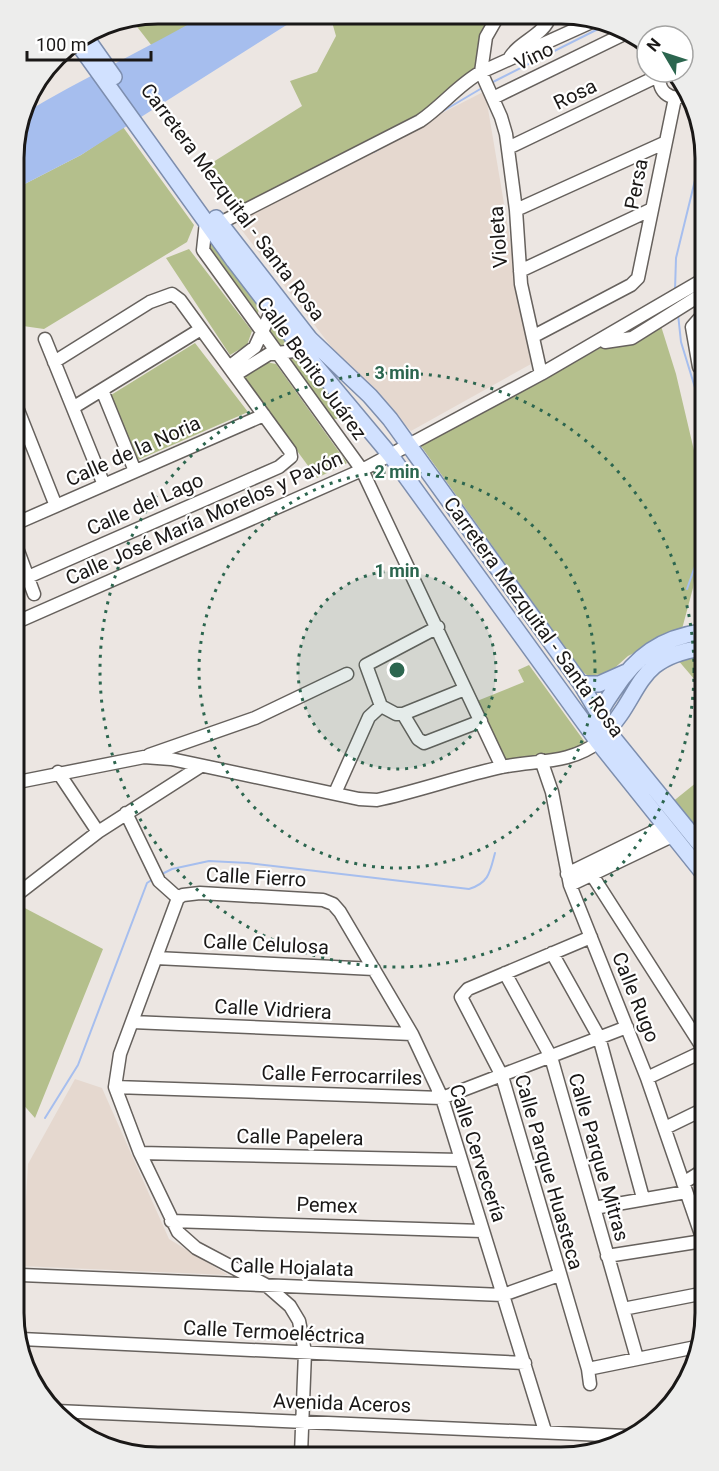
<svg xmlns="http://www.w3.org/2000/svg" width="719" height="1471" font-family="Roboto,sans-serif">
<rect width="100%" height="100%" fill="#ece6e2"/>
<!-- built -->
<path fill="#e5d8cf" d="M485,91L531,364L411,431L336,353L234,220Z
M75,1079L102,1088L169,1239L228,1275L21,1266L20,1216L25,1214L28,1164Z"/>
<!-- green -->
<path fill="#b4bf8c" d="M158,14H207L152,46L131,19Z
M330,15L493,16L476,68L434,106L233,209L210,164L302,106L290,81L317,72L336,36Z
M123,127L194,225L187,242L44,329L16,325L15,189L81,155Z
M209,235L260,304L257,317L203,248Z
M189,249L252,331L247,345L230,355L166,258Z
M271,320L288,344L276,347L266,332Z
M661,326L676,374L700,476L699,543L693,588L682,629L628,656L609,673L588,676L582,671L421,446L604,346Z
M195,343L248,412L138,460L111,395Z
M300,356L348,420L326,418L285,359Z
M261,361L276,364L347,463L317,478L242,376Z
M701,654V687L677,659Z
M529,665L587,745L566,753L505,761L477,701L524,682L518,670Z
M702,778V839L671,803Z
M19,905L103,949L35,1118L20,1101Z"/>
<!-- water -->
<path fill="#a6beee" d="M207,14H304L81,155L15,189V140L23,114C83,78 146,49 207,14Z"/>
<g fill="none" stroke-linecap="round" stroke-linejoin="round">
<!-- stream -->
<path stroke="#a6beee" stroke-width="2" d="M491,83L606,25
M438,114L482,88
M374,152L384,146
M675,290L676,258L698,168
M678,314L681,342L700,404
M687,589L701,549
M160,875L172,869L209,861L248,863L469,889C489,883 490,872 495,853
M45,1118L78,1065L147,883L153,879"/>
<!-- minor casing -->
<g stroke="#66615d" stroke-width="15">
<path id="minor" d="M498,16L486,37L481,72L501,117L506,134L516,210L521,284L541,374
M509,59C519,41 544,36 550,16
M661,72C655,90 670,103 687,95
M493,98L624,34
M508,148L660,75
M516,210L664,143
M206,222L203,250L362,470L502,767
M220,223L420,121C442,106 458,85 481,72L596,20
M520,271L650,210
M699,319L692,327L699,367
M534,336L631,285L638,278L675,98
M45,339L104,485
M605,342L632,338L699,296
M229,367L255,347L272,310
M235,375L269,354L294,351L300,347L303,340
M102,390L135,471
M16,405L56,506
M74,407L201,329
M17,523L264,415
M17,548L34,594
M28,577L279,467L291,457L290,451L180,300L172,294L150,302L54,362
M17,622L362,470L541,374L699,282
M438,627L366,665L381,706L396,714H403L465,689
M403,714L418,739L424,743L481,721
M149,755L255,718L347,674
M541,760L552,792L570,885L647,1078L705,1246
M58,772L98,832
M18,782L144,757L171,759L359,799L377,800C419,791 460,776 502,767C535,760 571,764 598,742
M335,793L369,717L381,706
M126,813L159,881L178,898
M567,874L663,827
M592,875L704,1050
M570,885L672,836
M19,893L98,832L201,766
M178,898L183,895L200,893L323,900L333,904L340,912L412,1034L442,1098L545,1431
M178,898L120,1054L115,1087L140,1153L178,1232L196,1248L266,1285L290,1306L299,1321L305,1352L301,1454
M552,953L599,1037L643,1198
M156,958L374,969
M505,973L551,1057L637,1358
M132,1022L412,1034
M647,1078L704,1051
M115,1087L442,1098L627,1027
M665,1128L704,1109
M140,1153L460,1160
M683,1183L704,1170
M594,1208L686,1192
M171,1221L482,1231
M607,1256L703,1241
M21,1275L503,1295L559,1275
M623,1309L705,1293
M21,1339L525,1363
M588,1369L696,1347
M590,1384L588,1369L502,1076L461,997L468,989L591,937
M56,1411L626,1436"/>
</g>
<!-- major casing -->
<g stroke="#7d8eae" stroke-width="18">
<path id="major" d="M85,36L114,77
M76,41L234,261L300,347L391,456L598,742L702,872
M216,218L310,339L370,396L390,419L581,684L611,735L702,847
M581,684H599L626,672
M596,723C599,711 607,700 614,690C636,656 661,638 701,632
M602,737C644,694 632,659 701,648"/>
</g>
<!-- minor -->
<use href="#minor" stroke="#fff" stroke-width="12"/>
<!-- major -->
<use href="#major" stroke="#d1e1ff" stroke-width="15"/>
</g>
<!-- distance rings -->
<circle cx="397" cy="670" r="99" fill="#2c664f" fill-opacity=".12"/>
<g fill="none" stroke="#2c664f" stroke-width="3" stroke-dasharray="3 6">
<circle cx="397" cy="670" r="99"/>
<circle cx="397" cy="670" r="198"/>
<circle cx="397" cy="670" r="297"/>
</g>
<g text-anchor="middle" stroke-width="4.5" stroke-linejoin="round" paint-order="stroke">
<!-- street labels -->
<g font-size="20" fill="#1a1817" stroke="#fff">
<text transform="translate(534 56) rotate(-26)" y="7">Vino</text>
<text transform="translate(575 94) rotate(-26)" y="7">Rosa</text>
<text transform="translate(636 184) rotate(-79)" y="7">Persa</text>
<text transform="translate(233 202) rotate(53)" y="7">Carretera Mezquital - Santa Rosa</text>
<text transform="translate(498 237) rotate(-94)" y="7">Violeta</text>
<text transform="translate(312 368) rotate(54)" y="7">Calle Benito Juárez</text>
<text transform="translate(133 451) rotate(-24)" y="7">Calle de la Noria</text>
<text transform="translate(145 504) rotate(-24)" y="7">Calle del Lago</text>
<text transform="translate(204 518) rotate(-24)" y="7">Calle José María Morelos y Pavón</text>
<text transform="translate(534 617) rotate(54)" y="7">Carretera Mezquital - Santa Rosa</text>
<text transform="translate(256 877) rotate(3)" y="7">Calle Fierro</text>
<text transform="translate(266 944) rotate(3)" y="7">Calle Celulosa</text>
<text transform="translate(636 997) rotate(68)" y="7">Calle Rugo</text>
<text transform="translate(273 1009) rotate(3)" y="7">Calle Vidriera</text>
<text transform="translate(342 1075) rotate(2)" y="7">Calle Ferrocarriles</text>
<text transform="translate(300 1137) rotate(1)" y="7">Calle Papelera</text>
<text transform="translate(478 1153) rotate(72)" y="7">Calle Cervecería</text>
<text transform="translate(599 1157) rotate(74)" y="7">Calle Parque Mitras</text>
<text transform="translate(549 1172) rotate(74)" y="7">Calle Parque Huasteca</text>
<text transform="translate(327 1205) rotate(2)" y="7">Pemex</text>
<text transform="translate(292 1267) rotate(2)" y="7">Calle Hojalata</text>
<text transform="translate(274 1332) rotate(3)" y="7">Calle Termoeléctrica</text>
<text transform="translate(342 1403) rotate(2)" y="7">Avenida Aceros</text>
</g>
</g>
<!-- crop -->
<path d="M0 0H719V1471H0ZM158 24H561A134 134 0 0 1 695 158V1313A134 134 0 0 1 561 1447H158A134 134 0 0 1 24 1313V158A134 134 0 0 1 158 24Z" fill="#ededec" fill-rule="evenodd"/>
<path fill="none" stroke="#1a1817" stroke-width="3" d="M158 24H561A134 134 0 0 1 695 158V1313A134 134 0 0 1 561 1447H158A134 134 0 0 1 24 1313V158A134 134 0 0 1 158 24Z"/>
<circle cx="397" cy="670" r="9" fill="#2c664f" stroke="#fff" stroke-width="3"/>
<g font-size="18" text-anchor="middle" font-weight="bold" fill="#2c664f" stroke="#fff" stroke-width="4.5" stroke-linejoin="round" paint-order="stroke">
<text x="397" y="379">3 min</text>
<text x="397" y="478">2 min</text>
<text x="397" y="577">1 min</text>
</g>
<!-- north arrow -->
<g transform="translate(665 54) rotate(309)"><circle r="28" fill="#ffffff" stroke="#a3a3a2" stroke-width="1.5"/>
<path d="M0-4.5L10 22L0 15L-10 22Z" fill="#2c664f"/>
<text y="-9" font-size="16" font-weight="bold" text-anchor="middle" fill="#1a1817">N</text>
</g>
<!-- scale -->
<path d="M27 51v9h124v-9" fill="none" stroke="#1a1817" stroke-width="3"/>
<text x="36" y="51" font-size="18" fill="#1a1817" stroke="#ffffff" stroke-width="4.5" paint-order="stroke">100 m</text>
</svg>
